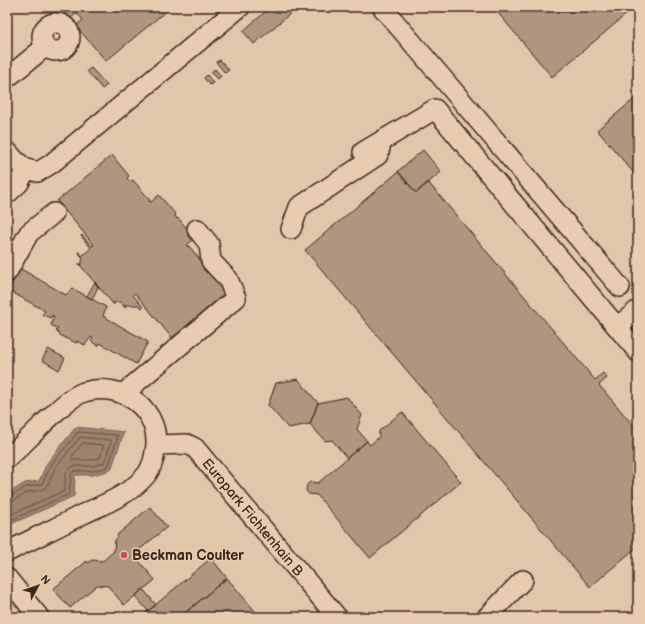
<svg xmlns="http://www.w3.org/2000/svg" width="645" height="624" font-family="'Balsamiq Sans',sans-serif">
<rect width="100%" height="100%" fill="#e2c6aa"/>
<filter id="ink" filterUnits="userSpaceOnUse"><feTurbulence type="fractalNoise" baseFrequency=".025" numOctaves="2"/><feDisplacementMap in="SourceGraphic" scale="8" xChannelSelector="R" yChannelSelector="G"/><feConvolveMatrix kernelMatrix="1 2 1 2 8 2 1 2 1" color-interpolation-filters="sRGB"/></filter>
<g filter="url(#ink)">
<!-- water -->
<path fill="#9c836f" stroke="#755f4f" d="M76,427L124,432L111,470L93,475H75L74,496L7,526V494L25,483L39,481L47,463Z"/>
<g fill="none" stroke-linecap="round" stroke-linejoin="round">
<!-- shore -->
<path stroke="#624e3e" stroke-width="1" d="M83,443L103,445V447L100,458L91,460H72V457Z
M7,497H10L26,487L42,484L51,465L78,432L116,435L118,436L108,467L93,471H74L71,475L69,494L7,522
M7,502L13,501L28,492L41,490L45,488L48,484L55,468L80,437L110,440H111V442L104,463C100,464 96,466 91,466C84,467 72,463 67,471C64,477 66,485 64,491L7,516"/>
</g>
<!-- building -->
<path fill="#ae967f" stroke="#3b2a1e" d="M60,7H171L106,61L76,26L83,20L77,13L70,19Z
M271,7H296L297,8L254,44L243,31Z
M493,7H635L552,77Z
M220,60L229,70L225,73L216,62Z
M91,68L107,85L102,89L87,71Z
M215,69L221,76L218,79L211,72Z
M207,75L213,83L210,85L204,78Z
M638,96V178L597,130Z
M423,150L441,172L416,193L398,171Z
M112,155L129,176L127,178L130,182L133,180L150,200L149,201L151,202L159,195L176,215L175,216L177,219L178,218L195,238L187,245L188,247L189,246L206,267L203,269L207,273L210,271L227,292L172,338L135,293L133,295L143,307L142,308L139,305H124L126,307L125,308L121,302L113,303L114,305L79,264V263L81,265L83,258L78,252H79L82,256L91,248L81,236L82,235L92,246L94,245L57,201Z
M398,172L416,193L428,182L595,380L603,373L607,378L599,385L638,431V546L590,587L305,250Z
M21,269L66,295L72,288L106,307L103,316L148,342L136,364L100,343L98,346L91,341L93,338L91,337L85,345L77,341V343L69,340L60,335L56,331L58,329L51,325L54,316L52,315L51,318L42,315L45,311L8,290Z
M95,282L98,287L92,299L87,296Z
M48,349L65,358L59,370L42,360Z
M298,379L318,403L310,424L288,428L268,405L276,383Z
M347,397L362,415L357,429L367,441L347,458L332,440L325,441L310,424L318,403Z
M402,412L461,482L370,558L317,495L309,494L306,491L307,485L310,482L318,483L367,441L370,445L379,437V431Z
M150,507L167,527L139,550L138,560L155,580L124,605L108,586L97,585L70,608L53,589L87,561L88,563L92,560L103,561L114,551L115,540L118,537L117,535Z
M211,558L227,578L180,617H141Z
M227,578L260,617H180Z
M143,589L156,605L148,611L135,596Z"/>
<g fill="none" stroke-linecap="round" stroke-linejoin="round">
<!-- minor casing -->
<g stroke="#3b2a1e" stroke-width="22">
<path id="minor" d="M382,7L620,287
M42 37a14 14 0 1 1 28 0a14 14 0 1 1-28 0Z
M7,78L45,47
M7,151L15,160L26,169L38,172L51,164L240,7
M363,152L435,109L617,327
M7,194L19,183L26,169
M291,229L299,207L378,155L380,148
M7,272L29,233L54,213
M638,310L617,327L638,352
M124,393L236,298L228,279L211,261L209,244L197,229
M157,445L187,444L195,448L337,617
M7,459C19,448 30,437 42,425C54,414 68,398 84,392C123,380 163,412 155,452C154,460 151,468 147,474C131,494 105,504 83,514C58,527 32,539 7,552
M7,578L39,617
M487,617L523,580"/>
</g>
<!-- minor -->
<use href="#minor" stroke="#e9ccb0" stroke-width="19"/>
</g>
</g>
<!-- markers -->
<circle fill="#d1495b" stroke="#e9ccb0" stroke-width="1.5" cx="124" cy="555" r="4"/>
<g text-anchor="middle" stroke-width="3" stroke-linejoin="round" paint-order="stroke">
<!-- street labels -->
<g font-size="14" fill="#3b2a1e" stroke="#e9ccb0">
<text transform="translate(253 517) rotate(50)" y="5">Europark Fichtenhain B</text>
</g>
<!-- poi labels -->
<g font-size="14" font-weight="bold" fill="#3b2a1e" stroke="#e9ccb0" text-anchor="start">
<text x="132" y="560">Beckman Coulter</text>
</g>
</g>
<!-- margin -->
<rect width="645" height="624" fill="none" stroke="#e9ccb0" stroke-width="24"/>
<rect x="12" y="12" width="621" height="600" fill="none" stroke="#3b2a1e" stroke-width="1.5" filter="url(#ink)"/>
<!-- north arrow -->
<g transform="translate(38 586) rotate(50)" stroke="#e9ccb0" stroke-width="3" paint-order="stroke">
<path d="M0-3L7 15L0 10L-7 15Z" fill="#3b2a1e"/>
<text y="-6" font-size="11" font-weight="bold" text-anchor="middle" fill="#3b2a1e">N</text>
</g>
</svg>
